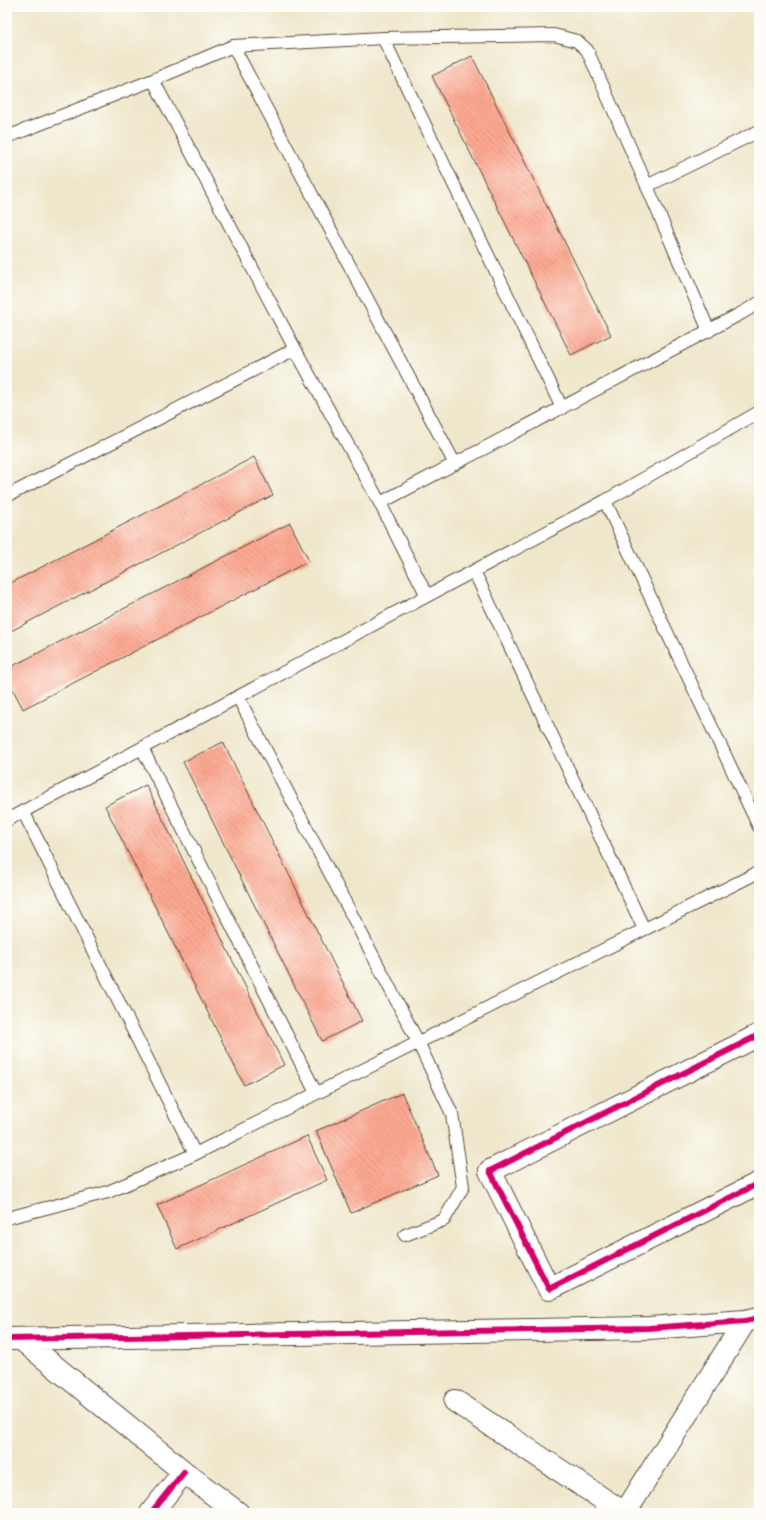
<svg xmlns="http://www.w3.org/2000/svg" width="766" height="1520" font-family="Itim,sans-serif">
<defs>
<pattern id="building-back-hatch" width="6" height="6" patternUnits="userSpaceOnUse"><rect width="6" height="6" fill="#fda992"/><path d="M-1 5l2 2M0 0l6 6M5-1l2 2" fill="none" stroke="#ce8a77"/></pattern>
</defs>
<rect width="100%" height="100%" fill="#fdfcf7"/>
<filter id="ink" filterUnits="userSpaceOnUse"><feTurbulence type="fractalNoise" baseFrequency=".025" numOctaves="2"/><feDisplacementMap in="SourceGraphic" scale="8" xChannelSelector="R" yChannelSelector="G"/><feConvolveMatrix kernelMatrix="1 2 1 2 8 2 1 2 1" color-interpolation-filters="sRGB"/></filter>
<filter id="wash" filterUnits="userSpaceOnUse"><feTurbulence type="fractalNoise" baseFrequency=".012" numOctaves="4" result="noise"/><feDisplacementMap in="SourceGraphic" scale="16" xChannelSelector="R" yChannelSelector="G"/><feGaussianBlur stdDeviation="0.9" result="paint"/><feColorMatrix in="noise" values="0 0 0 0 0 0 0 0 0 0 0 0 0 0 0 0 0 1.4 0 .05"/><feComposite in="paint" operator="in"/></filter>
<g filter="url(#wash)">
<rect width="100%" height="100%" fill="#efe7cb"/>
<g id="blocks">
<!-- building -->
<path fill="url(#building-back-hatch)" d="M472,56L611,335L571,355L432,76Z
M254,457L273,495L7,633V585Z
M290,523L309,561L23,709L7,678V669Z
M223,742L362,1021L322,1041L183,762Z
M146,785L284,1065L244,1085L105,806Z
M402,1093L438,1175L351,1213L316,1131Z
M307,1136L327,1180L177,1249L157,1205Z"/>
</g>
</g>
<g filter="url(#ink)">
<use href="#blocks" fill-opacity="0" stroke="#564638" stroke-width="1"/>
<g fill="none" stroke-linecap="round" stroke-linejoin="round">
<!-- service casing -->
<g stroke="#564638" stroke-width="14">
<path id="service" d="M233,46L455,464
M153,80L295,349L380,503L427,596
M7,137L153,80L233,46L383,38
M647,186L759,131
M562,408L383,38L554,35L577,41L587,50L647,186L709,331
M7,496L295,349
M605,501L759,827
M380,503L740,314L759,303
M474,571L644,929
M238,697L418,1042L452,1114L463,1187L444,1220L405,1235
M142,748L316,1093
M23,811L195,1154
M7,820L605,501L759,412
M7,1218L108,1192L195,1154L759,872"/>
</g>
<!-- minor casing -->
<g stroke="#564638" stroke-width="24">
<path id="minor" d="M759,1035L490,1171L549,1289L759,1183
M7,1339L649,1328L745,1321L759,1318
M21,1339L184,1472L238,1513
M455,1401L624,1513
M151,1513L184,1472
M625,1513L745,1321"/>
</g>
<!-- service -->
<use href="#service" stroke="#fff" stroke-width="12"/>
<!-- minor -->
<use href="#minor" stroke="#fff" stroke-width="22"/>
<!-- cycleway casing -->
<g stroke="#fdfcf7" stroke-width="8">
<path id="cycleway" d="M759,1035L490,1171L549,1289L759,1183
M7,1339L649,1328L745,1321L759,1318
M151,1513L184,1472"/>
</g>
<!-- cycleway -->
<use href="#cycleway" stroke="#d6006c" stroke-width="6"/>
</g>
</g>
<!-- margin -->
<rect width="766" height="1520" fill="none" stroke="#fdfcf7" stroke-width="24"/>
</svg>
